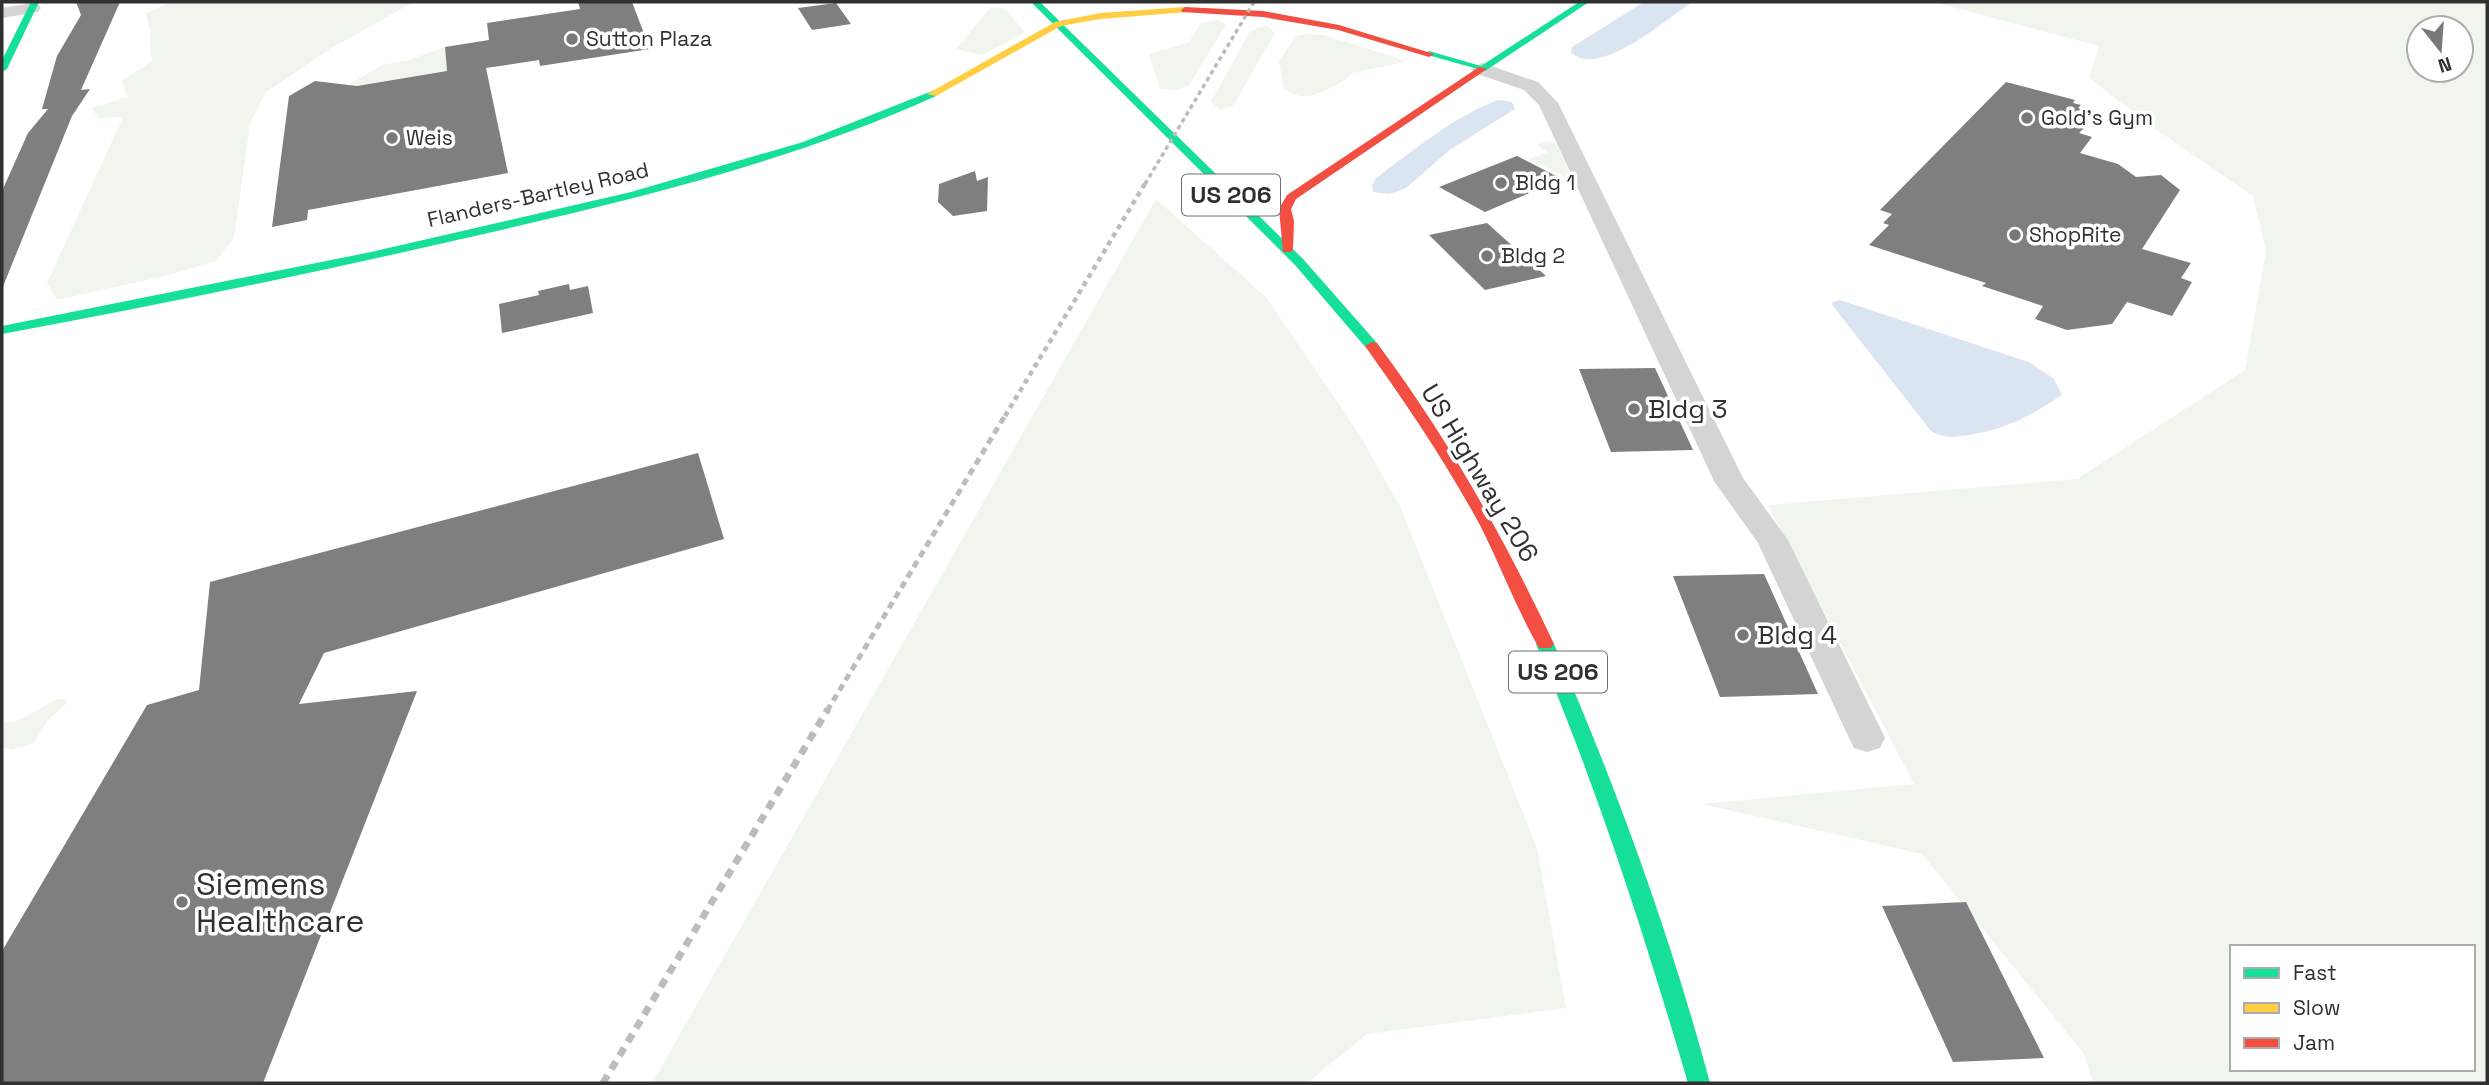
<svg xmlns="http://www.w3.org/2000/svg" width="2489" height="1085" font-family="'Space Grotesk',sans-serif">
<rect width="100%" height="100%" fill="#fff"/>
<!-- green -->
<path fill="#f0f5ed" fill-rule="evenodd" d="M170,2L412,3L330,49L265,93L250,124L234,238L216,261L165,276L57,300L47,283L123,117L98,118L92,108L127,97L122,80L151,62L150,31L146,14Z
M1933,2H2487V1083H2093L2084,1054L1922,854L1702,804L1914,784L1768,505L2077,479L2245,370L2266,251L2253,196L2151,126L2089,78L2099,46ZM2419,28H2461V70H2419ZM2232,947H2473V1069H2232Z
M991,7L1004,8L1025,32L983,55L956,49Z
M1218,20L1226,25L1189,85L1177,90L1160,89L1149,54L1189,42L1201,23Z
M1267,25L1275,33L1233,106L1220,110L1211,102L1250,31Z
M1307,34L1323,35L1395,57L1405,62L1352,73C1345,83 1313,99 1300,96C1295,95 1289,92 1284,90L1279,61L1296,36Z
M456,43L445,47L447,71L357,86L348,85L382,65L409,60Z
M1547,141L1556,143L1571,177H1565L1529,159L1548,152L1536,145Z
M1156,199L1266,297L1359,434L1400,506L1537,848L1566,1008L1367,1034L1307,1083H652Z
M58,699H65L67,703L48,720L34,743L12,750L2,746V722C20,726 41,705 58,699Z"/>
<!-- water -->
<path fill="#dbe5f2" d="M1644,2H1692C1668,18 1598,80 1571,52L1572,47Z
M1498,100L1512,102L1515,109L1451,149L1406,188L1390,194L1373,192L1372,185L1376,178C1414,150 1453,117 1498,100Z
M1840,300L2029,362L2054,379L2062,395C2028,417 2008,429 1968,435C1954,437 1944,439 1931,431L1833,306L1832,302Z"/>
<!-- building -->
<path fill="#7f7f7f" d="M76,2H120L81,90L90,89L72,116L2,289V191L28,133L48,109H42L57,56L81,15Z
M578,2H632L650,49L540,66L539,60L486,68L508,173L308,210L307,220L272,227L289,96L315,81L357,86L447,71L445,47L489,40L487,23L580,9Z
M836,3L851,24L812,30L798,8Z
M2006,82L2075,100L2073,103L2081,105L2078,108L2090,111L2078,125L2085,127L2079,133L2092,137L2080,153L2118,164L2136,177L2161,175L2180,190L2142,249L2191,263L2181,278L2192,282L2172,316L2127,302L2112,324L2067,330L2035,319L2043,306L1982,286L1986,283L1869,245L1889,225L1883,223L1892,214L1880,210Z
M1517,156L1562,179L1485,212L1439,187Z
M975,171L977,181L988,177L987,211L953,216L938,202L939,184Z
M1487,223L1546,276L1485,290L1429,235Z
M569,284L570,290L588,286L593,313L502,333L499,304L539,295L538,291Z
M1655,368L1693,450L1611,452L1579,369Z
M698,453L724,539L324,653L299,704L417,691L263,1083H2V951L147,705L199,690L210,582Z
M1764,574L1818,694L1720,697L1673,576Z
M1966,902L2044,1058L1953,1062L1882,906Z"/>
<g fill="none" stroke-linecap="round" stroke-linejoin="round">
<!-- street -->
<path fill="#d4d4d4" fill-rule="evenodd" d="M32,3L38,4L41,8L38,12L2,18V8Z
M1482,63L1538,82L1558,103L1743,478L1788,540L1885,738L1880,748L1867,752L1854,748L1849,738L1758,543L1714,481L1539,105L1524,90L1475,73L1472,69Z"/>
<!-- fast -->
<path fill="#16e098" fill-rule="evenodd" d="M31,2H39L7,69L2,72V60Z
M1031,2H1040L1303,259L1377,343V349H1367L1295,265Z
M1579,2H1589L1485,71L1424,54L1429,51L1481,66Z
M932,91L937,94L936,96C788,163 631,200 475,236C318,272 160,305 2,334V326L371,252L631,192L803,142Z
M1545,638L1551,640L1554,644C1616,786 1670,934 1710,1083H1688C1644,934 1597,787 1536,644L1539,640Z"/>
<!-- slow -->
<path fill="#ffcf43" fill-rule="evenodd" d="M1185,7L1189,10L1188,12L1100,19L1061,26L936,96L927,94L1055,22L1100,13Z"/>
<!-- jam -->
<path fill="#f24e42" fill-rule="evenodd" d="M1185,7L1263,11L1339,25L1434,54L1429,57L1338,30L1263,17L1182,12L1181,10Z
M1479,67L1487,69L1296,199L1291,209L1294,221L1293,249L1291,252H1283L1279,209L1287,195Z
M1372,342L1377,343C1447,437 1504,537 1554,644L1551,648H1539C1517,610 1501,567 1481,527C1447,464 1407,405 1365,346Z"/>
<!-- rail-far3 -->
<path stroke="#bcbcbc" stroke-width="3.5" stroke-dasharray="4.5 3.5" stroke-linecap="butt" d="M1145,184L1254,2"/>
<!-- rail-far2 -->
<path stroke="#bcbcbc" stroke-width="4.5" stroke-dasharray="5 4.5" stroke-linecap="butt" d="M1005,416L1146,182"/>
<!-- rail-far1 -->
<path stroke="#bcbcbc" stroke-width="5" stroke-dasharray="7 5" stroke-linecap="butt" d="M827,711L1006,414"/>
<!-- rail -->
<path stroke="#bcbcbc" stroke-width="7" stroke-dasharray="9 7" stroke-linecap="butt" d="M603,1083L828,709"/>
</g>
<!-- markers -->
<g fill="#787878" stroke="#fff" stroke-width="2.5">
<circle cx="572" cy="39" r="7"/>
<circle cx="2027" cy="118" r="7"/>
<circle cx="392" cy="138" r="7"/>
<circle cx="1501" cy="183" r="7"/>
<circle cx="2015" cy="235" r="7"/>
<circle cx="1487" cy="256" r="7"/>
<circle cx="1634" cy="409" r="7"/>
<circle cx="1743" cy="635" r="7"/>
<circle cx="182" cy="902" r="7"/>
</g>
<g text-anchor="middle" stroke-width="7" stroke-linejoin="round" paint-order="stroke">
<!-- far-poi labels -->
<g font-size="21" fill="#303030" stroke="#fff" text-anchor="start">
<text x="586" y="46">Sutton Plaza</text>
<text x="2041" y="125">Gold's Gym</text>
<text x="406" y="145">Weis</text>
<text x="1515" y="190">Bldg 1</text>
<text x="2029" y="242">ShopRite</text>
<text x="1501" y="263">Bldg 2</text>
</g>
<!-- far-street labels -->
<g font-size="21" fill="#303030" stroke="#fff">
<text transform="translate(538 195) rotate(-13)" y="7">Flanders-Bartley Road</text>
</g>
<!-- shield labels -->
<g fill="#fff" stroke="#6e6e6e" stroke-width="2">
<rect x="1182" y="174.5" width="98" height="41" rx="5"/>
<rect x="1509" y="651.5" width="98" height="41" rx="5"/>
</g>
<g font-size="24" font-weight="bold" fill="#303030">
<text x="1231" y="203">US 206</text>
<text x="1558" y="680">US 206</text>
</g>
<!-- poi labels -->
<g font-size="26" fill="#303030" stroke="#fff" text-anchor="start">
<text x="1648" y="418">Bldg 3</text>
<text x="1757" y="644">Bldg 4</text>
</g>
<!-- street labels -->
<g font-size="26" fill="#303030" stroke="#fff">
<text transform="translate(1480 473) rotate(59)" y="9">US Highway 206</text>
</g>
<!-- near-poi labels -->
<g font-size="32" fill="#303030" stroke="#fff" text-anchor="start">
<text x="196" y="895">Siemens<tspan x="196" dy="37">Healthcare</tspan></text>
</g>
</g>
<!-- border -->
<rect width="2489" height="1085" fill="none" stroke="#303030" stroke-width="7"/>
<!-- legend -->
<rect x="2230" y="945" width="245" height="126" fill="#ffffff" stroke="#acacac" stroke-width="2"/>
<rect x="2244" y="968" width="35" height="10" fill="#16e098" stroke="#acacac" stroke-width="2"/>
<text x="2293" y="980" font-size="21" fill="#303030">Fast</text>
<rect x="2244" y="1003" width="35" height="10" fill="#ffcf43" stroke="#acacac" stroke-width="2"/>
<text x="2293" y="1015" font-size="21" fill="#303030">Slow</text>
<rect x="2244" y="1038" width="35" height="10" fill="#f24e42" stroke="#acacac" stroke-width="2"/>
<text x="2293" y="1050" font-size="21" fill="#303030">Jam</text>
<!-- north arrow -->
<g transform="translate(2440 49) rotate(163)"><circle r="33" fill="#ffffff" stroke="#acacac" stroke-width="2"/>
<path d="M0-5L12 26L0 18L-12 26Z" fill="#787878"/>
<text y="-10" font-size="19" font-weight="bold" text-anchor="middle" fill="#303030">N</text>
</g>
</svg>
